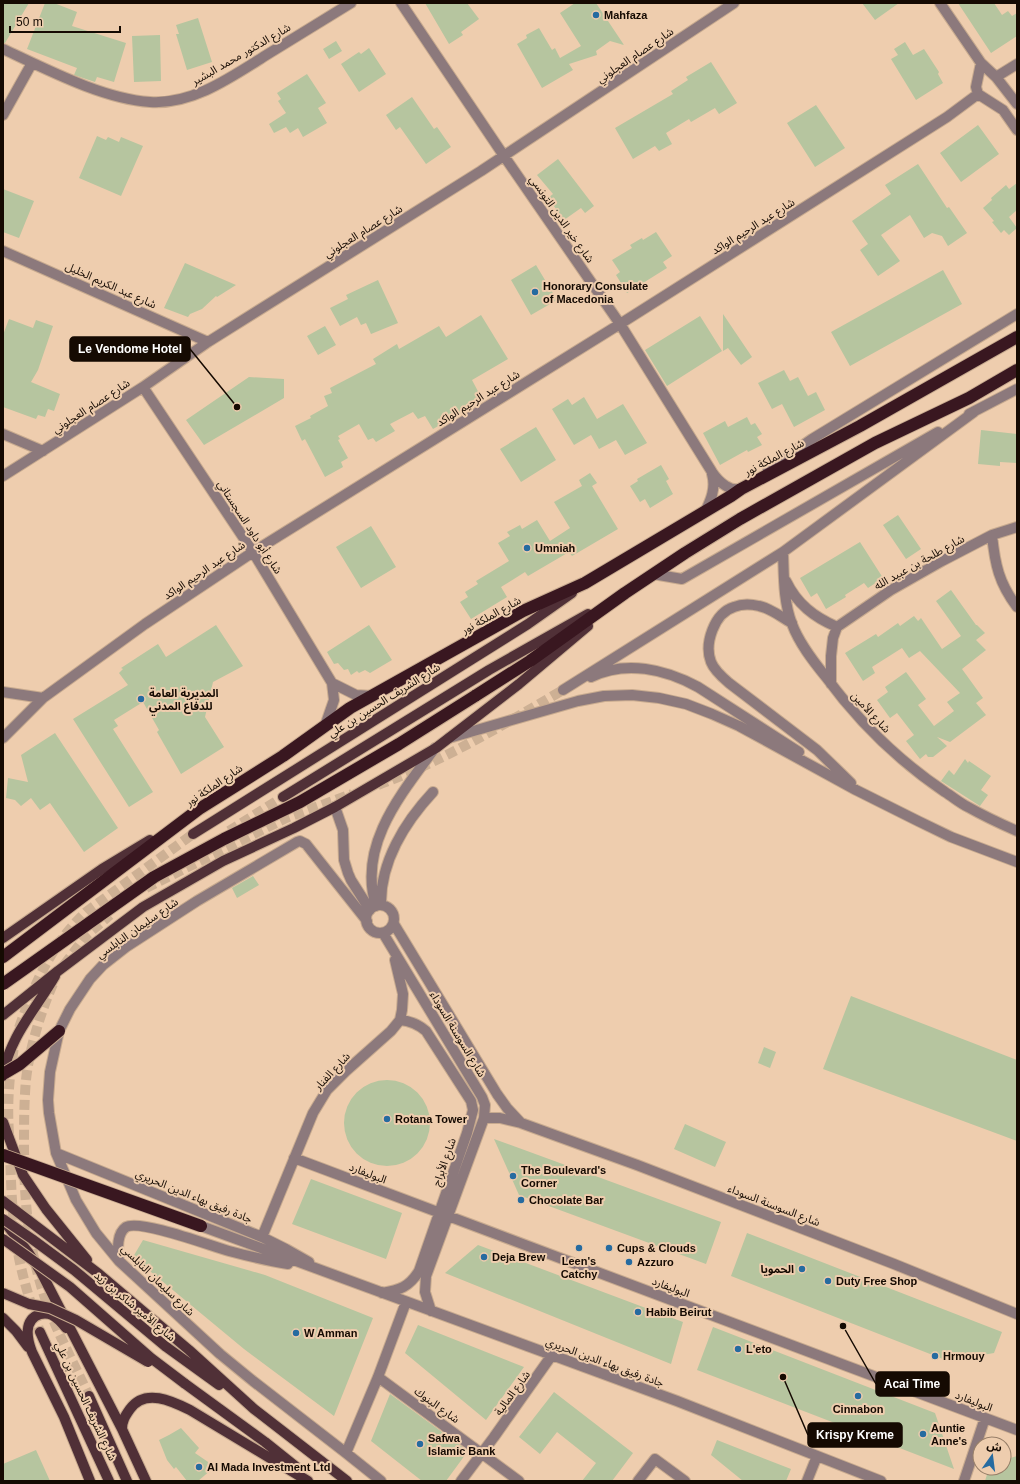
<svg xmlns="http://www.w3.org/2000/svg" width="1020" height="1484" font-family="Helvetica,'Noto Sans Arabic',sans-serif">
<rect width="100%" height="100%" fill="#eecdae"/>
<!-- building -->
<path fill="#b6c59f" d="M3,3H29L5,43H3Z
M45,3H54L77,12L72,26L126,43L114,82L97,77L95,82L74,75L77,68L27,49Z
M425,3H467L479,19L461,32L463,35L449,44Z
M575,3H596L624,45L610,41L596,51L597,55L569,64L573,70L542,88L517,44L527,38L526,35L539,28L552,50L555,48L560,58L581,46L560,13Z
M862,3H899L875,20Z
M958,3H994L1002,15L1008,11L1012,16L1017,13V36L991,53Z
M198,18L212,62L187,70L176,34H179L176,25Z
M160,35L161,81L134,82L132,36Z
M336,41L342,51L329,59L323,49Z
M905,42L913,55L924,49L939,72L938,74L943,83L916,100L891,59L898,55L894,49Z
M369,48L386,74L359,92L341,64L359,52L361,54Z
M711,62L737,103L719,114L715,108L691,122L689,119L666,133L672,144L659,151L655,146L633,159L615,128L673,94L671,91L688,80L686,77Z
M307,74L326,103L318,108L327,123L303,137L298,128L290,133L286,127L274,133L269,124L286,113L278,101L281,99L277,93Z
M412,97L434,129L437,127L451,147L426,164L400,127L396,130L386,115Z
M816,105L845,148L815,167L787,123Z
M978,125L999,154L961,182L940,153Z
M97,136L106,140L108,137L119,142L121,137L143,146L121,196L79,178Z
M558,159L594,206L585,213L581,208L564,220L548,198L553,194L537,175Z
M918,164L947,208L949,207L967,233L948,246L942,236L932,233L924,238L910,215L881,235L900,261L878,276L860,250L868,244L852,221L891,194L885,185Z
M1017,183V210L1009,217L1017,228L1009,235L1004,230L1001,233L992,222L994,221L983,208L992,200L991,198L1006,185L1009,189Z
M3,189L34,201L19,238L3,232Z
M656,232L672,256L663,262L667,268L627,293L616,275L620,272L612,260L632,248L630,245L642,238L643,240Z
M185,263L236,285L217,297L216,296L202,309L190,314L188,317L164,308Z
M536,265L557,300L531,315L511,280Z
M943,270L962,304L850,366L831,332Z
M378,280L398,323L371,334L366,323L361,325L357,317L340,326L330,308L348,299L346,295Z
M723,314L752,357L741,365L728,348L723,351Z
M481,315L508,359L472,380L481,397L461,409L463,412L433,429L425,416L418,419L413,412L390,424L395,431L376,442L373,438L368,440L359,424L338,436L340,439L338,440L348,458L341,462L343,467L325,477L305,439L302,441L295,426L311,418L310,416L328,406L324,396L332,393L330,388L376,364L373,359L397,344L399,349L439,326L446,337Z
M700,316L722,351L667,386L645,350Z
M9,319L33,328L36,320L53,326L38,370L31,382L60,394L54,411L48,409L45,417L38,415L36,419L3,407V335Z
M325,326L336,345L318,355L307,336Z
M784,370L790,381L798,377L808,396L816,392L825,410L794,427L782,404L772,409L758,383Z
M249,377L284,379V398L204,445L186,420Z
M584,397L597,419L623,404L647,443L625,455L616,440L599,449L591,435L574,445L552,409L568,399L572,405Z
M747,417L751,425L755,423L762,434L757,437L762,445L748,452L747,450L720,465L703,433L725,421L728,427Z
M536,427L556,460L521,482L500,449Z
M981,430L1017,434V463L1000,462V466L978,464Z
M661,465L669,479L666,481L673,494L650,508L645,499L640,502L630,486L638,481L637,479Z
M590,473L597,483L592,486L618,529L572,556L569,552L528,576L525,572L501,587L507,597L471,619L460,602L468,597L465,592L478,584L476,581L509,561L498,543L510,536L507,532L520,525L522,529L537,520L550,541L570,528L554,502L582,486L579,480Z
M898,515L921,549L906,559L883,525Z
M371,526L396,567L361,588L336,547Z
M860,542L883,578L868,588L864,583L845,595L846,597L826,609L817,593L811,597L800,578Z
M951,590L976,625H977L985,633L976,640L986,650L962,669L983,698L976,703L986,715L950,742L937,737L947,746L933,757H928L926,754L920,759L906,741L914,735L897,713L890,718L877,700L888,692L885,687L906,672L926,699L918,705L934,726L954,711L947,702L960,693L920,651L909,658L902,648L872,667L875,673L863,681L845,653L876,634L878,637L898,623L900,626L914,616L918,621L921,618L942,649L961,636L936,601Z
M216,625L243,666L213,682L205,717L224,747L181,774L157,732L159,730L143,702L114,720L118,726L113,729L153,792L129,807L73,719L128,685L119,673L123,669L121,668L144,653L158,644L166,657Z
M369,625L392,660L370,673L365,670L359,673L357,671L351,675L348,669L344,670L338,663L334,664L327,652Z
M55,733L118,828L84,852L50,803L40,810L31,798L21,806L15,800L6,798L8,778L28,782L21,755Z
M965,759L968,763L969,761L991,776L981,790L988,795L980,806L941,781L949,770L954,775Z
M253,876L259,885L237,898L232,888Z
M851,996L1017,1060V1141L823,1069Z
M764,1047L776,1052L770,1068L758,1063Z
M344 1123a43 43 0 1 1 86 0a43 43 0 1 1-86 0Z
M685,1124L726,1142L715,1167L674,1149Z
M494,1139L721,1222L706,1264L519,1195Z
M311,1179L402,1213L386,1259L292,1224Z
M747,1233L1002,1332L994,1353L948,1361L731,1276Z
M143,1240L265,1275L373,1318L334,1416L244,1349L133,1257Z
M478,1245L683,1322L671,1364L445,1273Z
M418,1325L524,1367L486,1420L405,1353Z
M713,1327L935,1413L954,1469L697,1370Z
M554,1392L633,1453L612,1481H582L596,1463L557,1432L540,1454L519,1437Z
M390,1394L468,1451L446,1481H422L371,1441Z
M181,1428L199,1448L195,1453L211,1464L208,1467L211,1470L198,1481H187L176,1467L174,1469L167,1460L159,1440L169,1435Z
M717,1440L791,1469L786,1481H743L711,1455Z
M36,1450L50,1481H3V1464Z
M1017,1456V1481H985L989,1468H1004V1460Z"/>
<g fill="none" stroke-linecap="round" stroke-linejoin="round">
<!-- major-tunnel -->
<path stroke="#cdb094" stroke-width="10" stroke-dasharray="10 5" stroke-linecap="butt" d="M378,785C443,761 503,725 563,690
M229,831L283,797
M146,888L286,818L352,794
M64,965L87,935L110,915
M53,984C41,1011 29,1050 26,1080C24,1102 24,1124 24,1147C24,1193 27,1237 40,1282C51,1322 72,1359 89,1396
M19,1028C35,982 51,945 86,912L193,834
M9,1134C7,1103 9,1078 14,1047
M10,1150C11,1186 12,1222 19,1258C24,1283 32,1307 40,1332"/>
<!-- minor casing -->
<g stroke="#c7aa8f" stroke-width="12">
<path id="minor" d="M401,3L504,156L620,324L712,472C718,481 732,495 744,487
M940,3L981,63L996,77L1017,104
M3,49C46,69 103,99 150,102C193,105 233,76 268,54C296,37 323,20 351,3
M981,63L976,87L978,94L1003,110L1017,130
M996,77L1017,64
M3,115L32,63
M3,251L208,342
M143,387L253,552L332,683L334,700L325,726
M969,414L1017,389
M3,434L43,451
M768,470L812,439L1017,314
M3,476L143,387L208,342L481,171L734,3
M705,512C711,500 716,488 712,474
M992,535C995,565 999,583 1017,607
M783,552C784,575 783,601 792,624C799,643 813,661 826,677C859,722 899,761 945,792C953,797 960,803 968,807C984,816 1001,824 1017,831
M653,574L682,579L938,432
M786,581C797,604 814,617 837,627
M792,623C781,617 770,608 759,606C751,604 741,604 734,607C714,613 704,644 711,662C714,670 722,677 729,683L817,750L851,783
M591,677C626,660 665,669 698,687L799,752
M332,683L356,695L373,696
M831,684V656L833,638L837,627L891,590L942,561L992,535L1017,527
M563,690L783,552L974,412
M3,692L43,698
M3,738L43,698L145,624L253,552L620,324L947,117L978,94
M449,738L578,701L604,696L632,695L659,698L686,704L712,714L739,726L856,790L918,821L951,837L1017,862
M335,807L343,830L344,860L348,873L351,880L370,910
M381,905C380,862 405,822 433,792
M366 919a14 14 0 1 1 28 0a14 14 0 1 1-28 0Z
M376,906C357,845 402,793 435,748
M367,921L306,844L300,841L297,842L197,901L126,947L103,965L90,979L70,1009L59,1031L50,1072L48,1100L49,1113L56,1153L76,1200L96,1233L119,1261L220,1354L253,1381L346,1453L381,1481
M394,924L497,1094L507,1108L521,1123
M383,933L482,1097L485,1105L484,1118L426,1276L425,1292L431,1311
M484,1118H500L521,1123L637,1165L894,1264L1017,1314
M56,1153L262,1237L286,1249L309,1262
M294,1158L1017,1430
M201,1226L677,1401L881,1481
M262,1237L313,1113L327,1090L346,1071L391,1031L400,1020L402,1010L403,994L395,960
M119,1261C118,1250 116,1234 126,1227C140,1219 211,1246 229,1251C248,1256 268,1261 288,1264
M382,1293C400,1290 409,1287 419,1271L467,1133L473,1110L471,1101L426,1031C418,1024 411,1021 400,1020
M378,1377L519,1481
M346,1453L378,1377L406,1302
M461,1481L494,1437L552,1355
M638,1481L655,1459L685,1481
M807,1481L817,1456
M964,1481L985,1418"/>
</g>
<!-- major casing -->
<g stroke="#c7aa8f" stroke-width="12">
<path id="major" d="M283,797L489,670L588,614
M193,834L528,624L572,593
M3,938L102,869L150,840
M3,1015L58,971L143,907L223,861L294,828L335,807L436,748L519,684L588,626
M3,1076C9,1037 36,1009 55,976
M3,1122L23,1175L46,1209L87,1260
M3,1201L99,1274L189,1350L254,1409L347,1481
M3,1220L28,1252L41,1272L122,1429L146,1481
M3,1318L16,1331L28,1347
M66,1328C62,1323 58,1318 52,1315C48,1313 45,1313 40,1314C23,1320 27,1339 32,1352L64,1417L90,1481
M40,1332L109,1481
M165,1346L219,1385
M184,1383L265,1442L300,1470
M89,1396L127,1481
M122,1429C122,1421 125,1416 130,1409C145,1388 172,1401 190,1410L308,1481"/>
</g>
<!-- highway casing -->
<g stroke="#c7aa8f" stroke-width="14">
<path id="highway" d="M475,696L530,661L625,593L685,553L740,519L875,443L969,398L1017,370
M3,957L199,809L283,756L350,708L523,611L585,583L731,496L741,489L860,426L1017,337"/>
</g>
<!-- minor -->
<use href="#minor" stroke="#8c797c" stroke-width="10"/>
<!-- major -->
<use href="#major" stroke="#503037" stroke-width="10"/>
<!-- highway -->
<use href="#highway" stroke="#391720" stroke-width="12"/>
<!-- major-bridge casing -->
<g stroke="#c7aa8f" stroke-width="12" stroke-linecap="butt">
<path id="major-bridge" d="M3,1219L32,1239L74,1270L165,1346
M3,1239L70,1287L151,1358L184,1383
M3,1293L29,1304L50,1308L76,1320L148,1362"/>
</g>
<!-- highway-bridge casing -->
<g stroke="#c7aa8f" stroke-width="14" stroke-linecap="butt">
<path id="highway-bridge" d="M3,984L154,877L224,839L300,802L399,744L475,696
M3,1074L20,1064L59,1031
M3,1155L201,1226"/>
</g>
<!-- major-bridge -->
<use href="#major-bridge" stroke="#503037" stroke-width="10"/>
<!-- highway-bridge -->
<use href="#highway-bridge" stroke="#391720" stroke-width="12"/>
</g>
<!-- markers -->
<g fill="#266ba0" stroke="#eecdae" stroke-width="1.5">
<circle cx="596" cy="15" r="4"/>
<circle cx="535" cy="292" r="4"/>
<circle cx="527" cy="548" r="4"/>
<circle cx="141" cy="699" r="4"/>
<circle cx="387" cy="1119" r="4"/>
<circle cx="513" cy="1176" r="4"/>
<circle cx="521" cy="1200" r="4"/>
<circle cx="579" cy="1248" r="4"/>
<circle cx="609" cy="1248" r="4"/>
<circle cx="484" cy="1257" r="4"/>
<circle cx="629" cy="1262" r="4"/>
<circle cx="802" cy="1269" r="4"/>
<circle cx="828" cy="1281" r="4"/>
<circle cx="638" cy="1312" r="4"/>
<circle cx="296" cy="1333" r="4"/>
<circle cx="738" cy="1349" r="4"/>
<circle cx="935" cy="1356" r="4"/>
<circle cx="858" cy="1396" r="4"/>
<circle cx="923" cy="1434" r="4"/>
<circle cx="420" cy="1444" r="4"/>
<circle cx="199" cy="1467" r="4"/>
</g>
<g text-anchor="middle" stroke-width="4" stroke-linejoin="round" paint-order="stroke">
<!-- poi labels -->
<g font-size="11" font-weight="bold" fill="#150a02" stroke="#eecdae" text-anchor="start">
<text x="604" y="19">Mahfaza</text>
<text x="543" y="290">Honorary Consulate<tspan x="543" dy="13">of Macedonia</tspan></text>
<text x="535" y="552">Umniah</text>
<text x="149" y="697">المديرية العامة<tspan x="149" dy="13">للدفاع المدني</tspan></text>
<text x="395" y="1123">Rotana Tower</text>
<text x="521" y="1174">The Boulevard's<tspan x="521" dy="13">Corner</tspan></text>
<text x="529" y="1204">Chocolate Bar</text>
<text x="617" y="1252">Cups &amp; Clouds</text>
<text x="492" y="1261">Deja Brew</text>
<text x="579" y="1265" text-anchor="middle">Leen's<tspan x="579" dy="13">Catchy</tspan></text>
<text x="637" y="1266">Azzuro</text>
<text x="794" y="1273" text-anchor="end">الحمويا</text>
<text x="836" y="1285">Duty Free Shop</text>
<text x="646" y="1316">Habib Beirut</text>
<text x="304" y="1337">W Amman</text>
<text x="746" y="1353">L'eto</text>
<text x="943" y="1360">Hrmouy</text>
<text x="858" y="1413" text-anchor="middle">Cinnabon</text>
<text x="931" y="1432">Auntie<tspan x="931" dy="13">Anne's</tspan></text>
<text x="428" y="1442">Safwa<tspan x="428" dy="13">Islamic Bank</tspan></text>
<text x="207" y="1471">Al Mada Investment Ltd</text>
</g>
<!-- street labels -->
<g font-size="11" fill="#150a02" stroke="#eecdae">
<text transform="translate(241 54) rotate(-30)" y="4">شارع الدكتور محمد البشير</text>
<text transform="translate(635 55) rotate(-34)" y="4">شارع عصام العجلوني</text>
<text transform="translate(562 219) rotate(55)" y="4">شارع خير الدين التونسي</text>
<text transform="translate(753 226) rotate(-32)" y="4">شارع عبد الرحيم الواكد</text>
<text transform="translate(363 231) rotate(-32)" y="4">شارع عصام العجلوني</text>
<text transform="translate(111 285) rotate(24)" y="4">شارع عبد الكريم الخليل</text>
<text transform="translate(478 398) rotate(-32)" y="4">شارع عبد الرحيم الواكد</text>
<text transform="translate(91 406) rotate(-33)" y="4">شارع عصام العجلوني</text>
<text transform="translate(774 457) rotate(-28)" y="4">شارع الملكة نور</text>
<text transform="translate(250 527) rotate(57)" y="4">شارع أبو داود السجستاني</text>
<text transform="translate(919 562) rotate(-29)" y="4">شارع طلحة بن عبيد الله</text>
<text transform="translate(204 570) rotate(-34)" y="4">شارع عبد الرحيم الواكد</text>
<text transform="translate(491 615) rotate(-29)" y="4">شارع الملكة نور</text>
<text transform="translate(384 700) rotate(-32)" y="4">شارع الشريف الحسين بن علي</text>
<text transform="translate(871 712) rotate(47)" y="4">شارع الأمين</text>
<text transform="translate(214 785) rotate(-34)" y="4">شارع الملكة نور</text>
<text transform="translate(137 928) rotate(-35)" y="4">شارع سليمان النابلسي</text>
<text transform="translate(458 1034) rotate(59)" y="4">شارع السوسنة السوداء</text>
<text transform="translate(332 1071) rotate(-47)" y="4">شارع الفنار</text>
<text transform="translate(444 1162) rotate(-71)" y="4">شارع الأبراج</text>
<text transform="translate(368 1173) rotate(21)" y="4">البوليفارد</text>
<text transform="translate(194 1196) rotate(22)" y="4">جادة رفيق بهاء الدين الحريري</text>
<text transform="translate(774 1205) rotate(21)" y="4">شارع السوسنة السوداء</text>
<text transform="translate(158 1280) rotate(44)" y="4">شارع سليمان النابلسي</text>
<text transform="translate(671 1287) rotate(20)" y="4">البوليفارد</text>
<text transform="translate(135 1306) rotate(40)" y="4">شارع الأمير شاكر بن زيد</text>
<text transform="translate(605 1362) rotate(20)" y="4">جادة رفيق بهاء الدين الحريري</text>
<text transform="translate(512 1393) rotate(-54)" y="4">شارع المالية</text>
<text transform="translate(86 1401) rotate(65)" y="4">شارع الشريف الحسين بن علي</text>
<text transform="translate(974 1401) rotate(21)" y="4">البوليفارد</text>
<text transform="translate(437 1405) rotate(36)" y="4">شارع البنوك</text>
</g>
</g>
<!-- callouts -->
<path fill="none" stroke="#150a02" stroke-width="1.5" d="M237 407L190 349M843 1326L876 1384M783 1377L808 1435"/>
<g fill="#150a02" stroke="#eecdae" stroke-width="1.5">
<circle cx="237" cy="407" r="4"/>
<circle cx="843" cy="1326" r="4"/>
<circle cx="783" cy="1377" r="4"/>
</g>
<g fill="#150a02" stroke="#150a02" stroke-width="1.5">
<rect x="70" y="337" width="120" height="24" rx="4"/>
<rect x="876" y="1372" width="73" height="24" rx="4"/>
<rect x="808" y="1423" width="94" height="24" rx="4"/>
</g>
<g font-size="12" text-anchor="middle" font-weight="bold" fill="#fff">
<text x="130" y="353">Le Vendome Hotel</text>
<text x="912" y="1388">Acai Time</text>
<text x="855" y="1439">Krispy Kreme</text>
</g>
<!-- border -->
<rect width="1020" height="1484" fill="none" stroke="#150a02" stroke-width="8"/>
<!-- north arrow -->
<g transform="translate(992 1456) rotate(14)"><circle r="19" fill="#eecdae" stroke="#977f69"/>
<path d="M0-3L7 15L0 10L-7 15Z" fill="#266ba0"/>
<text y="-6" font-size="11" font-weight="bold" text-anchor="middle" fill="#150a02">ش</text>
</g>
<!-- scale -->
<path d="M10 26v6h110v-6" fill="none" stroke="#150a02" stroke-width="2"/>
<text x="16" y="26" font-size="12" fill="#150a02" stroke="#eecdae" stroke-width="3" paint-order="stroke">50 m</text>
</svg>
